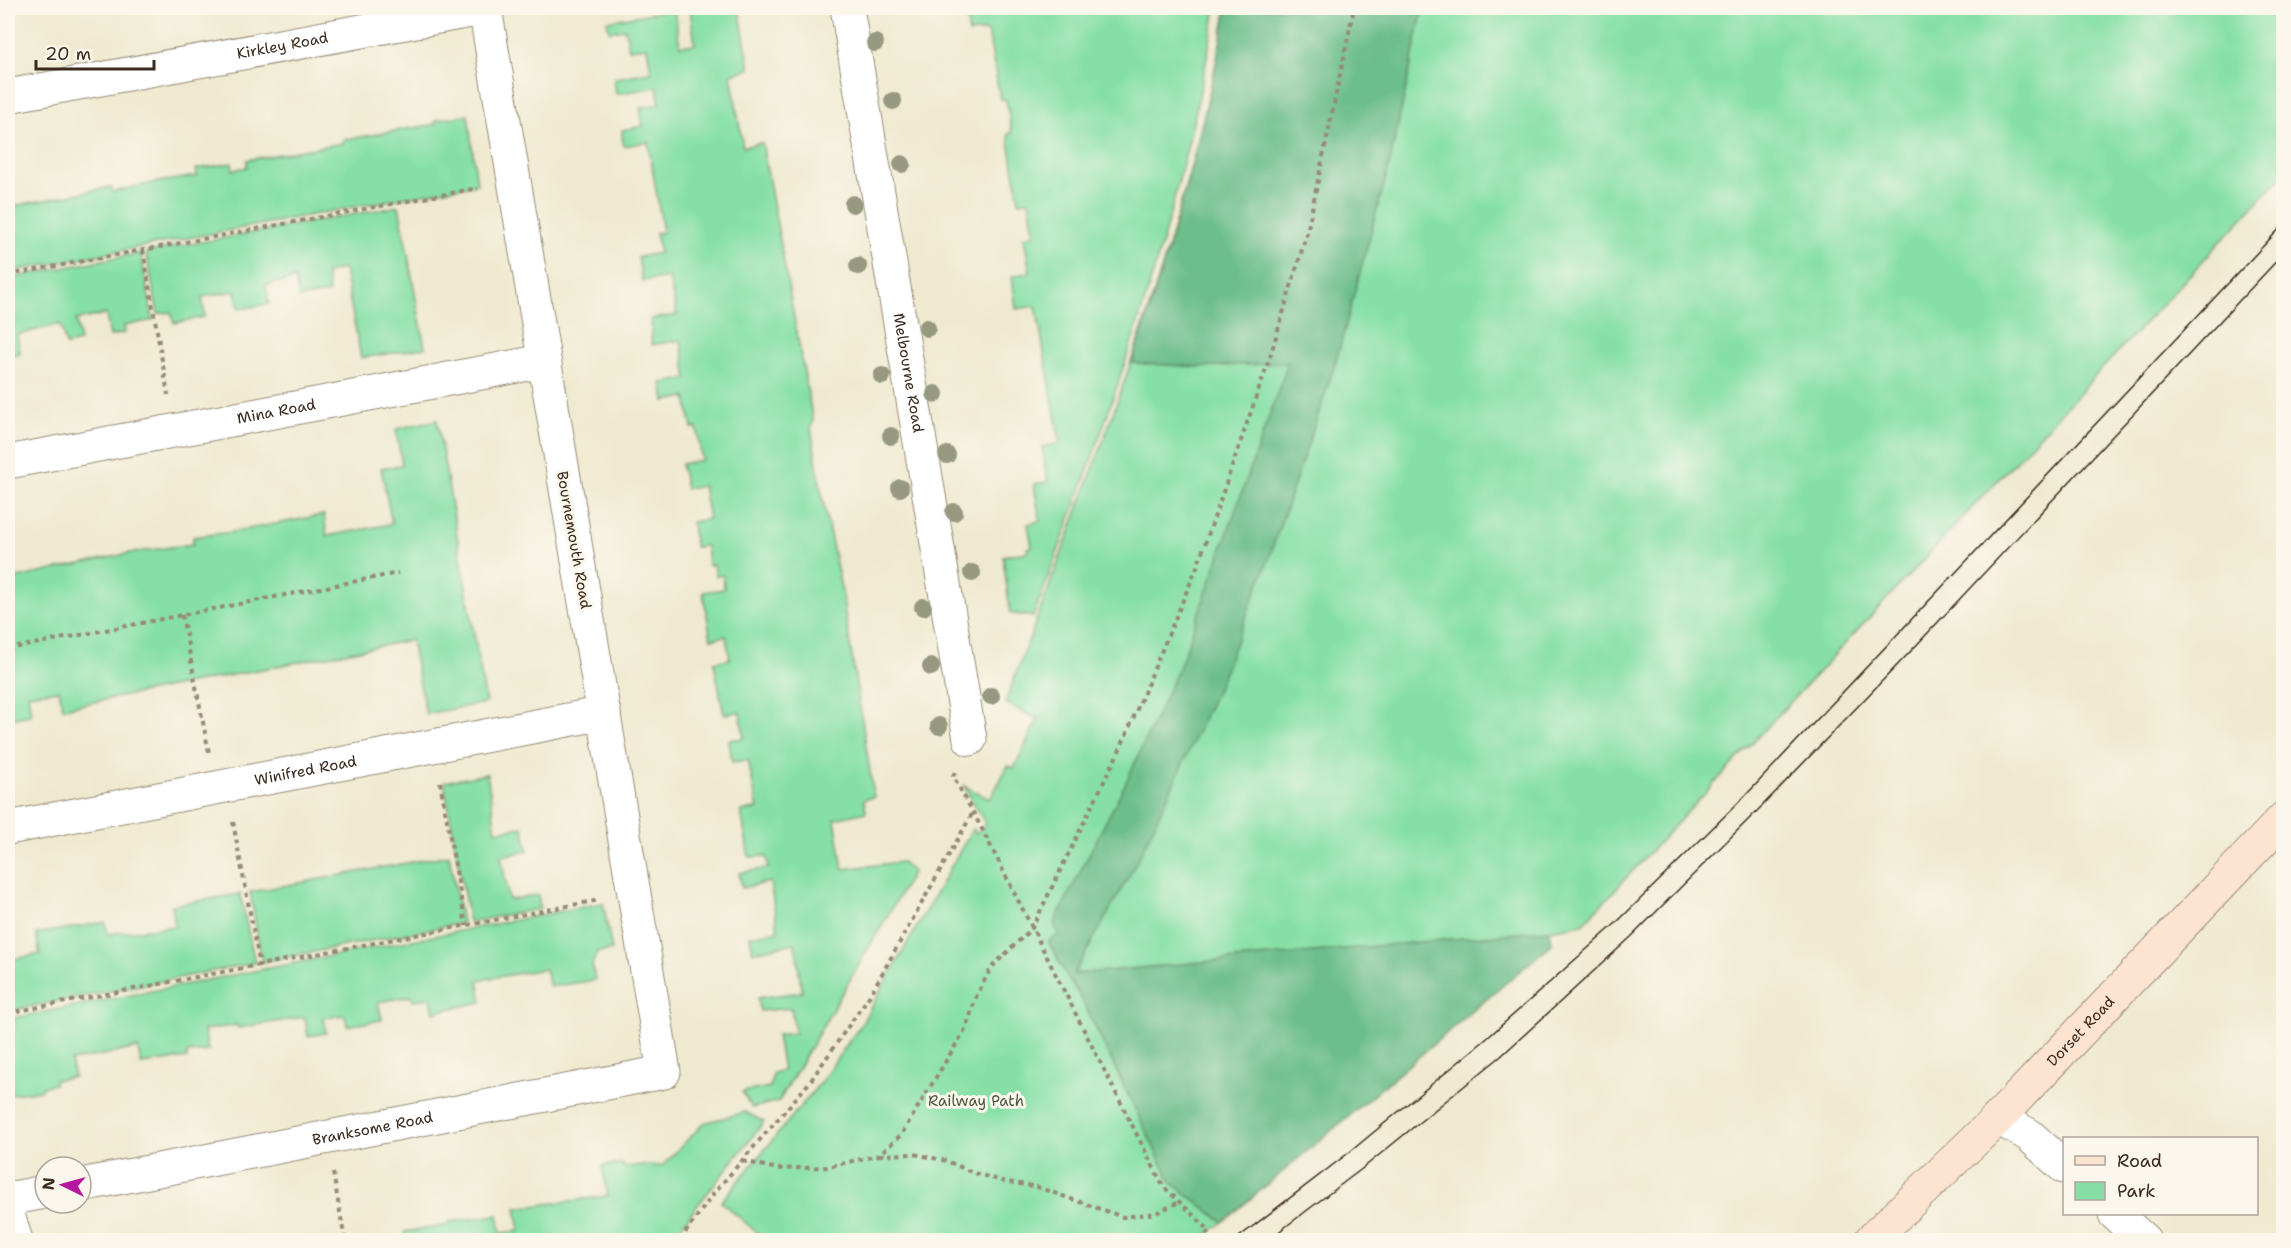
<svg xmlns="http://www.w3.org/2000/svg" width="2291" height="1248" font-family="'Shantell Sans',sans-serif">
<rect width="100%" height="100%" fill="#fbf7ec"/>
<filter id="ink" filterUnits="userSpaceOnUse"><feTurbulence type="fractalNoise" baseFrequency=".0167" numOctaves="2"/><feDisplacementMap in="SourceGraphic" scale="12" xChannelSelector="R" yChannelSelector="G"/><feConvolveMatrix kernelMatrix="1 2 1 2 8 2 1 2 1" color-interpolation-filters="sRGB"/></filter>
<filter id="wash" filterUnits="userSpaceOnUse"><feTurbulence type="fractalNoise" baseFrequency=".008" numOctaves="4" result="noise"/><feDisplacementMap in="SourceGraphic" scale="24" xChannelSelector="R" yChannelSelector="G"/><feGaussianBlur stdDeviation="1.35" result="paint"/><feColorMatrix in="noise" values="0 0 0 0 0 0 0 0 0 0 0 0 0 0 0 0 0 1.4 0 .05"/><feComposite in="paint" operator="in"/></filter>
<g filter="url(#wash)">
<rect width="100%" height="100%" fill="#efe9cf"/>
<!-- green -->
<path fill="#86e0a6" stroke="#608562" stroke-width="1.5" d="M690,8H739L750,69L731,74L743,147L762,143L813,421L811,428L822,496L842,593L874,797L864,799L866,812L835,819L843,869L902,862L913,872L779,1101L752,1108L742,1092L770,1087L773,1073L783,1070L777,1035L795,1033L791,1008L760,1011L758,998L802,992L795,943L753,952L750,936L778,931L770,882L742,888L739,873L769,868L766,856L749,857L741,811L758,809L748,760L732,762L729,740L744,738L740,712L724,714L714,662L730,659L726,636L711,639L703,592L724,589L723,575L716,576L714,565H708L706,546L695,547L692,522L709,519L703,486L686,489L681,464L702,460L697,428H692L686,397L665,401L662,383L687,379L681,340L652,345C650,336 652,328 651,319L677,315L669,277L642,281L638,257L660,253L655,233L663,232L648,142L623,146L622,130L643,126L640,108L660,104L657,87L616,94L614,78L651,72L647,47L629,49L625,29L609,31L607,21L674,9L680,46L695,44Z
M965,8H1216C1181,217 1109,419 1033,617L1010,613L1003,556L1028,552L1027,548L1032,547L1028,524L1040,521L1034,484L1048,482L1042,447L1060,443L1036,306L1016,309L1012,276L1030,272L1024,237L1034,235L1029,201L1019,202L1008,134L1012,133L1006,99H1000L988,31L969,33Z
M1227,8H2283V175L1583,924L1550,930L1073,975L1069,980L1080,996L1171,1182L1223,1222L1199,1240H766L721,1202L820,1083L862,1023L973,828L976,833L982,829L985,823L964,786L990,799L1008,766L1014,768L1038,719L1005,703C1091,474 1183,248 1227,8Z
M468,115L477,184L8,272V207L111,187L112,192L152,183L197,176L196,169L232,163L233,170L247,167V160L343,143V140L436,124V120Z
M399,206L425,348L361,358L344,269L326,273L329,293L299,298L295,279L266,285L269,304L239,309L235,291L202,297L205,317L174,323L171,312L158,314L146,252Z
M141,253L153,320L124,326L125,333L110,336L106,314L76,320L80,342L66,345L60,324L17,335L20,354L8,356V278Z
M437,420L486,703L426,714L411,640L63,708L59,690L28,694L31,715L8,719V580L130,553L193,544V537L232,532L324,515L327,536L392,524L381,468L402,465L396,429Z
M487,774L496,831L523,827L528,851L501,856L509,900L538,895L540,909L469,922L444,782Z
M449,855L462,923L262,962L250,892Z
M240,894L255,963L8,1011V960L40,954L36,934L105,922L108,934L175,926L172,905Z
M603,903L612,950L598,952L592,964L595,980L550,987L545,969L478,980L482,1002L434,1012L431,998L413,1000L411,996L378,1002L382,1020L347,1026L345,1015L324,1018L326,1033L308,1036L305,1017L238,1028L237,1025L204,1030L208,1051L187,1053V1058L141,1064L138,1048L71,1061L74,1077L54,1080V1084L41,1087V1090L8,1095V1019Z
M745,1112L764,1122L670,1240H384L404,1238V1232L448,1225V1222L498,1215L501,1233L520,1231L516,1208L608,1196L602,1166L622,1163L623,1167L643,1165L662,1166L704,1123Z"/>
<!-- forest -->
<path fill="#6cbe8b" stroke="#547454" stroke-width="1.5" d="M1227,8H1423L1390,162L1335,365L1268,561L1219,685L1148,839L1129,876L1074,974L1550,930L1552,944L1223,1222L1171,1182L1080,996L1069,980L1048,941L1059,935L1054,923L1126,782L1181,663L1288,363L1201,367L1132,363C1171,246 1205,129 1227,8Z"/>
</g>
<g filter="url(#ink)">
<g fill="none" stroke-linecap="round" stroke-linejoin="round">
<!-- minor casing -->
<g stroke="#958a76" stroke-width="35">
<g id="minor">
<path id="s1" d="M847,8L970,739"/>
<path id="s2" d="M8,96L487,8"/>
<path id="s3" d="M8,462L544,361"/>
<path id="s4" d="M8,828L604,713"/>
<path d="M1998,1118L2029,1135L2064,1167"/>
<path id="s5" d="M81,1185L664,1072L485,8"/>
<path d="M8,1199L45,1192"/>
<path d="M2115,1214L2144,1240"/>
<path d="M8,1215L16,1240"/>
</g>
</g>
<!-- secondary casing -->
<g stroke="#958a76" stroke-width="35">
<g id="secondary">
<path id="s6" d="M1871,1240L1998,1118L2284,818"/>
</g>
</g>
<!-- path -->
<path stroke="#958a76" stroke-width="4" stroke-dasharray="4.5 4.5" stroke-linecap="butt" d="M143,250L168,395
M8,275L478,188
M182,615L209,753
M8,649L398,573
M955,772L953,776L982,829L1163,1186L1210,1231L1199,1240
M440,782L466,926
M233,822L260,966
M8,1013L599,900
M879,1155L914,1154L947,1161L971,1172L1002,1181L1037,1187L1123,1217L1156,1213L1179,1202
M743,1161L778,1169L827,1167L879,1155L901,1135L966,1028L976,997L991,968L1032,928L1121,747L1197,567L1269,360L1307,233L1354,8
M333,1173L345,1240
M680,1240L714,1193L809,1083L870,995L972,814"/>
<!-- minor -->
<use href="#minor" stroke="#fff" stroke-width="33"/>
<!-- secondary -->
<use href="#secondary" stroke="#fde4d1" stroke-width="33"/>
<!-- tram -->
<path stroke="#3b2a1e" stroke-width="1.5" d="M1235,1240L1351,1151L1485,1040L1615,924L1746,795L2284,224
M1268,1240L1363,1168L1500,1057L1631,937L1762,806L1910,652L2284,253"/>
</g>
<!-- trees -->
<g fill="#969980">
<circle cx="875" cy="43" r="9"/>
<circle cx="893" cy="101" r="9"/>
<circle cx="902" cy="164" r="9"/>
<circle cx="853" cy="204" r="9"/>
<circle cx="858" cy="266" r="9"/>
<circle cx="927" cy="328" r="9"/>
<circle cx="882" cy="376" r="9"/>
<circle cx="935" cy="394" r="9"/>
<circle cx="891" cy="436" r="9"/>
<circle cx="947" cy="455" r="9"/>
<circle cx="900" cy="488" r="9"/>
<circle cx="954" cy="512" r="9"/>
<circle cx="972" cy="573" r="9"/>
<circle cx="923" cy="607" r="9"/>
<circle cx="931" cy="667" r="9"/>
<circle cx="991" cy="696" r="9"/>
<circle cx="939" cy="726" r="9"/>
</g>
</g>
<g text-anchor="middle" stroke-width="6" stroke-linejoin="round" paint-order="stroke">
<!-- street labels -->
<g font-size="15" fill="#3b2a1e" stroke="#fbf7ec">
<text dy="5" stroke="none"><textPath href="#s2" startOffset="279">Kirkley Road</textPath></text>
<text dy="5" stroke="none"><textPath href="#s1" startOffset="370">Melbourne Road</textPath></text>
<text dy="5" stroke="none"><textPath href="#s3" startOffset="273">Mina Road</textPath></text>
<text transform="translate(574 540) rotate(80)" y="5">Bournemouth Road</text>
<text dy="5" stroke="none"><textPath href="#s4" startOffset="303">Winifred Road</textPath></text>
<text dy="5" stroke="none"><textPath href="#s6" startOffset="296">Dorset Road</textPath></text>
<text dy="5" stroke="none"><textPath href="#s5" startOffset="297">Branksome Road</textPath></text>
</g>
<!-- park labels -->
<g font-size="15" fill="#4e5840" stroke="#fbf7ec">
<text x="976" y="1106">Railway Path</text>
</g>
</g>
<!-- margin -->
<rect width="2291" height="1248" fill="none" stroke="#fbf7ec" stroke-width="30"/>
<!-- legend -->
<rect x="2063" y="1137" width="195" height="78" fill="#fbf7ec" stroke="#aea59a" stroke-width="1.5"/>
<rect x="2075" y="1156" width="30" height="9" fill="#fde4d1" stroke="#aea59a" stroke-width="1.5"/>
<text x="2117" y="1167" font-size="18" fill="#3b2a1e">Road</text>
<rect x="2075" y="1182" width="30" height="18" fill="#86e0a6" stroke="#aea59a" stroke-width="1.5"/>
<text x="2117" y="1197" font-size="18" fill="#3b2a1e">Park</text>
<!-- north arrow -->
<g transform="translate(63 1185) rotate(275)"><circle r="28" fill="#fbf7ec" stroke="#aea59a" stroke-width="1.5"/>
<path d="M0-4.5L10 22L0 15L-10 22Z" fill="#b5179e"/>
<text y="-9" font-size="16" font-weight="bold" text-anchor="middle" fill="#3b2a1e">N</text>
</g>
<!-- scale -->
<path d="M36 60v9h118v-9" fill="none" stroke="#3b2a1e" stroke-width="3"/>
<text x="45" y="60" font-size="18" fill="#3b2a1e" stroke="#fbf7ec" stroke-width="4.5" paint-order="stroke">20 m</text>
</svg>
